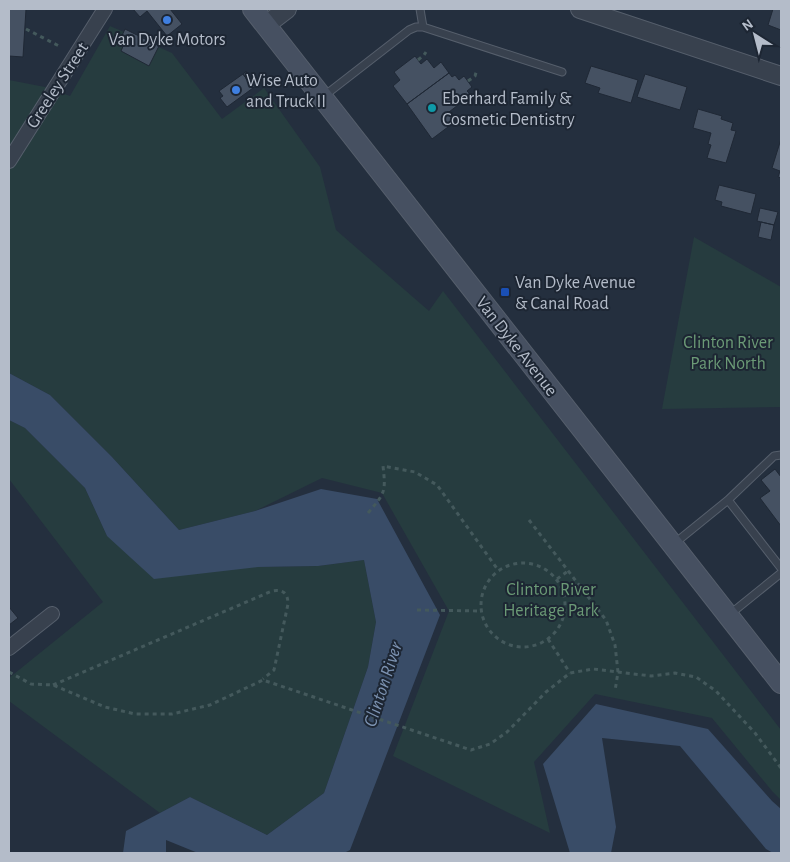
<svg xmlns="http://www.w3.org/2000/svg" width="790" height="862" font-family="'Alegreya Sans',sans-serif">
<rect width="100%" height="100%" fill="#242f3e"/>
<!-- green -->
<path fill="#263c3f" d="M110,26L172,53L222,119L264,88L320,167L336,230L429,311L443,291L781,730V800L772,791L712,718L595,694L534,762L550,833L393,756L449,611L382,493L322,478L255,511L179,530L112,457L50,395L9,373V80L45,87L70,96Z
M694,237L781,287V407L662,409Z
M9,420L25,428L85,488L107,536L258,567L318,566L364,560L376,622L368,667L324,793L267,835L190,797L160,813L9,701V678L103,602L9,479Z"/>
<!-- water -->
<path fill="#394c67" d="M9,373L50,395L112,457L179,530L255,511L321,489L377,499L440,615L350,850L344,853H198L166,840V853H123L126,831L190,797L267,835L324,793L368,667L376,622L364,560L318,566L258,567L154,579L107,536L85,488L25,428L9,420Z
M596,704L708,729L772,801L781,809V853H773L766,849L680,746L602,738L616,827L611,853H570L543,764Z"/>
<!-- building -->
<path fill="#455162" stroke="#1f2835" d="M9,9H26L23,57L9,56Z
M133,9H170L182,24L167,36L147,11L140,17Z
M773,9H781V30L768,25Z
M125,29L159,46L149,66L121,51L124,44L119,42Z
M415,56L421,64L427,59L434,68L441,62L449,73L407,104L393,86L400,80L394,72Z
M591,66L638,80L631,103L598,93L600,88L585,83Z
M246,71L257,85L253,88L243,74Z
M449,73L452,77L455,75L459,80L464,76L472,87L467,91L471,95L449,112L456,121L432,139L407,104Z
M243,74L253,88L227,107L220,98L223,96L219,91Z
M645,74L687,87L680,110L637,97Z
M698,109L722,116L721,119L733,123L731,130L736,131L726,163L707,158L711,145L708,144L711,133L693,128Z
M781,139V178L778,177L780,171L772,168Z
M719,185L756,194L751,214L721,206L722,202L715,200Z
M760,208L778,212L774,225L757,221Z
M761,222L774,225L771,240L758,237Z
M775,469L781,477V526L760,498L770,491L761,480Z
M9,607L18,618L9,625Z"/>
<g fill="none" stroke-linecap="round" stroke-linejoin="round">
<!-- service casing -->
<g stroke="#565f6c" stroke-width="9">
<path id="service" d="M420,9L423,27
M324,96L409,30L416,27H423L562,72
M728,500L781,568
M675,543L728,500L774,456L781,455
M729,615L781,573"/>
</g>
<!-- minor casing -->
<g stroke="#565f6c" stroke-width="16">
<path id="minor" d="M9,161L105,9
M9,648L52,614"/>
</g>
<!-- tertiary casing -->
<g stroke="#565f6c" stroke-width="20">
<path id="tertiary" d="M580,9L781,76
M266,25L287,9"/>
</g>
<!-- secondary casing -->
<g stroke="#565f6c" stroke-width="22">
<path id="secondary" d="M253,9L781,683"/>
</g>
<!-- path -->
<path stroke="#44595c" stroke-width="3" stroke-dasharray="4 4" stroke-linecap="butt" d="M26,29L59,46
M418,60L424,55L426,52
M468,81L475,76L477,69
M368,513C385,493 386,492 383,466L415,472L437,485L498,570
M529,520L606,620L615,645L618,672L615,691
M481 605a42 42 0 1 1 84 0a42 42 0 1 1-84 0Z
M557,579L568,571
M417,610L481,611
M548,639L570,673
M9,672L31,684L53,685L105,707L135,714H172L210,705L263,680L471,750L490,744L507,732L546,692L570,673L593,669L651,676L675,673L696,677L716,691L755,733L781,768
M53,685L272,591C283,589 288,593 288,604L274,670L263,679"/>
<!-- service -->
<use href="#service" stroke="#38414e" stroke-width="7"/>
<!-- minor -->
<use href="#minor" stroke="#38414e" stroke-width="14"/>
<!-- tertiary -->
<use href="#tertiary" stroke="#38414e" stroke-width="18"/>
<!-- secondary -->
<use href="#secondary" stroke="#465061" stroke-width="20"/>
</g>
<!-- markers -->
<g fill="#3f7fe0" stroke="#1d2633" stroke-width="2">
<circle cx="167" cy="20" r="5"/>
<circle cx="236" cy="90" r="5"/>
</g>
<circle fill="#0f9aa8" stroke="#1d2633" stroke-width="2" cx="432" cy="108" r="5"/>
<rect fill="#1a4fb4" stroke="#1d2633" stroke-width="2" x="500" y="287" width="10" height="10" rx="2.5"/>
<g text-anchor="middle" stroke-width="4" stroke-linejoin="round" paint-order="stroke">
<!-- poi labels -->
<g font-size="18" fill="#b4bcc9" stroke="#1d2633" text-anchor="start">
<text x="167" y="45" text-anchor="middle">Van Dyke Motors</text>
<text x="246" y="86">Wise Auto<tspan x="246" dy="21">and Truck II</tspan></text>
<text x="442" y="104">Eberhard Family &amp;<tspan x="442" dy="21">Cosmetic Dentistry</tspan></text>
<text x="515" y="288">Van Dyke Avenue<tspan x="515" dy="21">&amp; Canal Road</tspan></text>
</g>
<!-- street labels -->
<g font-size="18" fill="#b4bcc9" stroke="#1d2633">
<text transform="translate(57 85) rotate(-57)" y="6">Greeley Street</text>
<text transform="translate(517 346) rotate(52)" y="6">Van Dyke Avenue</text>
</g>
<!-- park labels -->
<g font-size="18" fill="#6b9a76" stroke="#1d2633">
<text x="728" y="348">Clinton River<tspan x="728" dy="21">Park North</tspan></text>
<text x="551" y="595">Clinton River<tspan x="551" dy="21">Heritage Park</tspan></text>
</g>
<!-- water labels -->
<g font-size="19" font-style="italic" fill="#7c92b1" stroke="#1d2633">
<text transform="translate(382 684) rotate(-72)" y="7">Clinton River</text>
</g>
</g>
<!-- border -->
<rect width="790" height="862" fill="none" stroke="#b4bcc9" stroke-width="20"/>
<!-- north arrow -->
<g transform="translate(755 35) rotate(324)" stroke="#1d2633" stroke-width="4" paint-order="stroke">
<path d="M0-4L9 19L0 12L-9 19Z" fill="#b4bcc9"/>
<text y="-8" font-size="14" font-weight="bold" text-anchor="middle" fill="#b4bcc9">N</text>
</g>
</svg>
